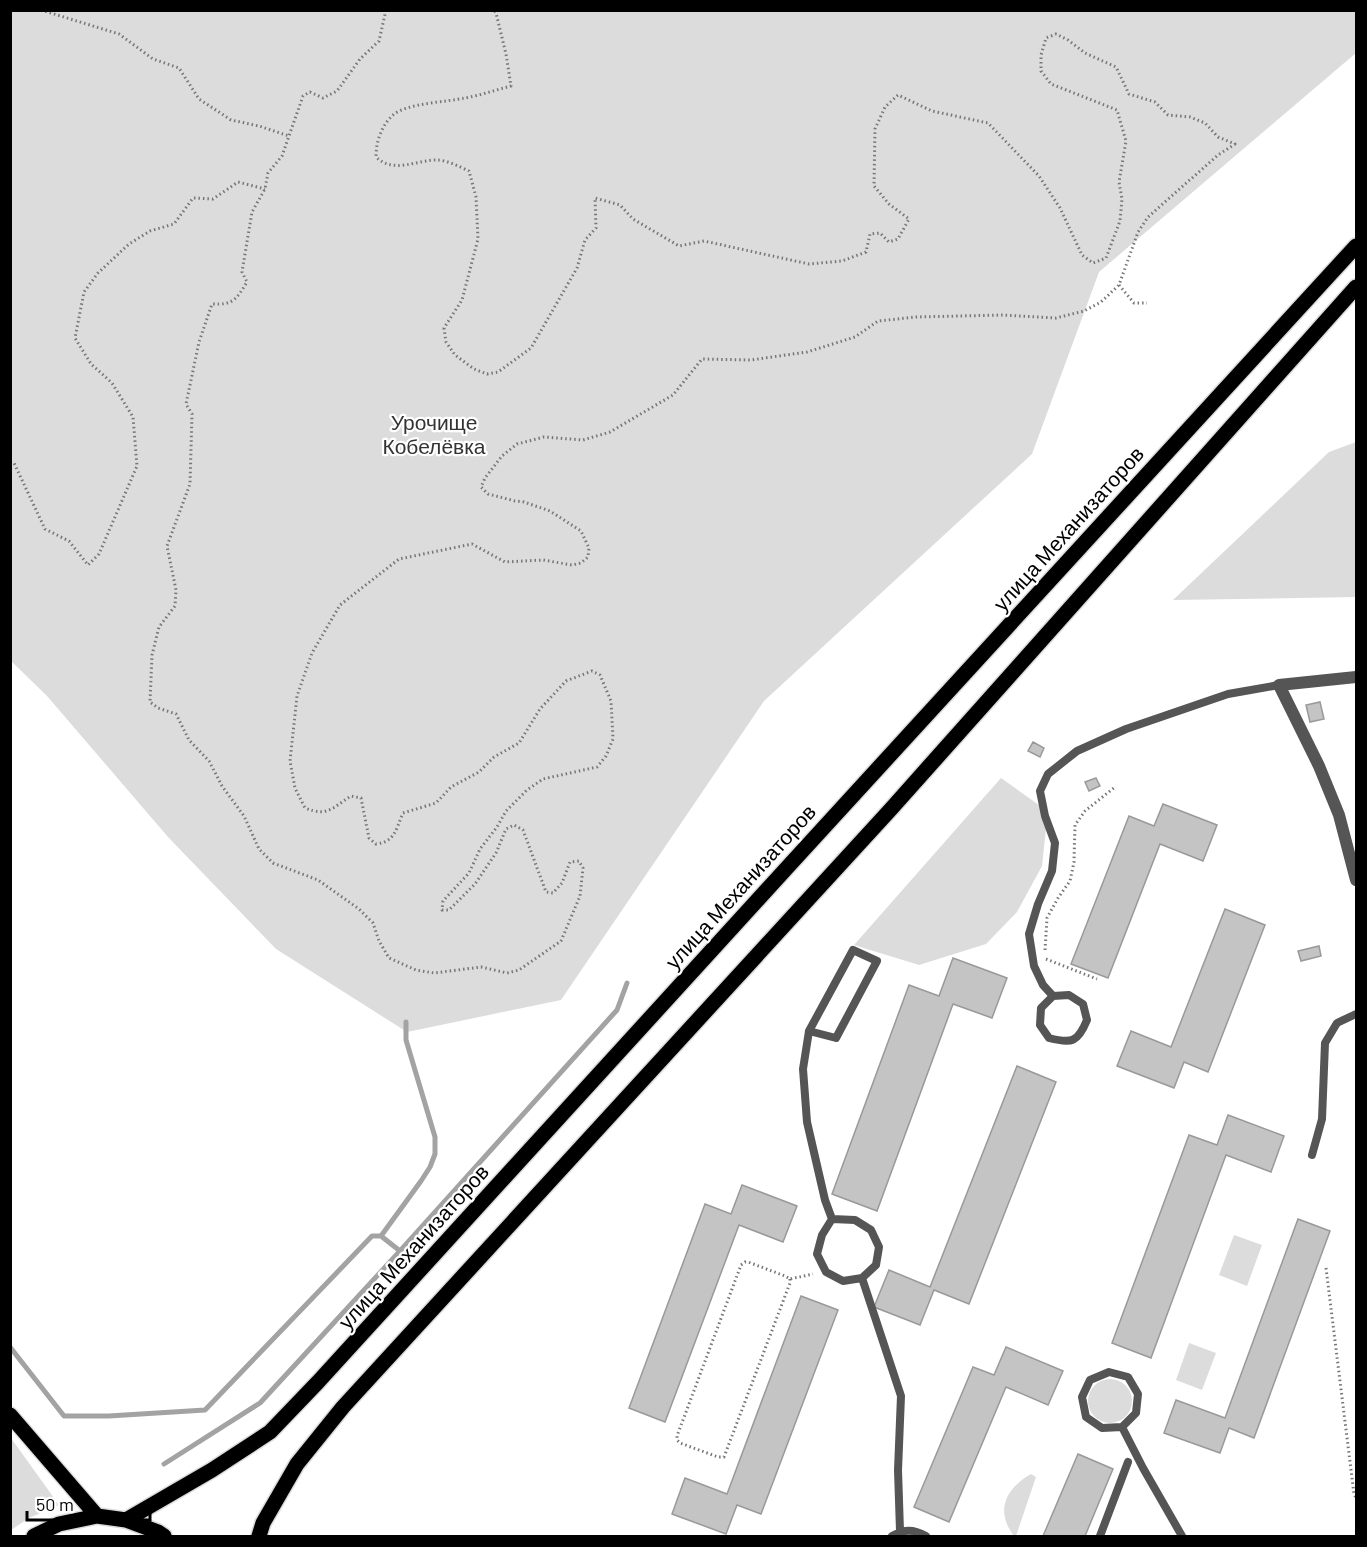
<svg xmlns="http://www.w3.org/2000/svg" width="1367" height="1547" font-family="Barlow,sans-serif">
<rect width="100%" height="100%" fill="#fff"/>
<!-- green -->
<path fill="#dcdcdc" d="M1356,10V53L1099,272L1032,454L764,701L561,1000L407,1032L276,949L168,837L47,696L11,661V11Z
M1356,442V597L1173,600L1329,452Z
M1001,778L1039,805L1046,829L1042,866L1017,912L986,944L919,965L854,945Z
M1234,1235L1262,1245L1247,1286L1219,1275Z
M1189,1343L1216,1353L1202,1390L1176,1380Z
M1088 1401a22 22 0 1 1 44 0a22 22 0 1 1-44 0Z
M11,1438L59,1505L29,1518L11,1530Z
M1031,1474L1036,1477L1016,1536H1014C995,1511 1005,1489 1031,1474Z"/>
<g fill="none" stroke-linecap="round" stroke-linejoin="round">
<!-- stream -->
<path stroke="#a3a3a3" stroke-width="5" d="M381,1236L421,1181L430,1167L435,1154V1137L406,1040V1022
M10,1347L64,1416H109L205,1410L372,1236H381L400,1251L617,1010L627,983
M164,1464L260,1403L400,1251"/>
</g>
<!-- building -->
<path fill="#c4c4c4" stroke="#999" stroke-width="1.5" d="M1320,702L1324,719L1310,722L1306,705Z
M1033,742L1044,748L1040,757L1028,751Z
M1096,778L1100,786L1089,791L1085,782Z
M1163,804L1217,825L1203,861L1160,844L1108,978L1071,964L1129,816L1154,826Z
M1225,909L1265,925L1208,1072L1184,1062L1174,1088L1117,1066L1131,1031L1171,1047Z
M1319,946L1321,956L1301,961L1298,951Z
M953,958L1007,978L992,1018L953,1004L877,1211L832,1194L909,985L939,996Z
M1017,1066L1056,1082L969,1304L934,1290L920,1325L874,1307L889,1270L930,1287Z
M1228,1115L1284,1136L1271,1172L1226,1155L1151,1358L1112,1343L1189,1135L1217,1145Z
M742,1185L797,1206L783,1242L739,1225L665,1422L629,1408L705,1204L731,1214Z
M1298,1219L1330,1231L1254,1438L1229,1428L1220,1453L1164,1433L1176,1400L1225,1418Z
M801,1296L838,1310L761,1514L737,1505L726,1534L672,1514L685,1478L727,1494Z
M1006,1347L1063,1371L1048,1405L1006,1387L949,1522L914,1507L973,1367L994,1375Z
M1078,1454L1113,1469L1085,1536H1043Z"/>
<g fill="none" stroke-linecap="round" stroke-linejoin="round">
<!-- primary casing -->
<g stroke="#dbdbdb" stroke-width="18">
<path id="primary" d="M10,1415L97,1516
M126,1520L212,1470L270,1432L318,1382L784,871L1356,246
M34,1536L59,1524L97,1516L126,1520L158,1532L164,1536
M259,1536L263,1523L297,1464L343,1407L891,809L1356,287"/>
</g>
<!-- path -->
<path stroke="#777" stroke-width="3" stroke-dasharray="1.5 3" stroke-linecap="butt" d="M41,10L119,34L153,59L179,68L199,99L231,120L259,126L289,136
M386,10L379,41L360,59L337,91L323,98L310,92L303,96L282,156L268,173L265,189L252,212L242,272L247,282C236,300 233,305 212,304L199,342L186,404L192,414L190,484L167,546L176,590L175,606L159,627L152,655L150,702L158,708L176,714L189,740L209,761L222,786L244,816L259,849L273,863L318,880L359,909L373,923L379,941L389,958L416,970L434,973L481,967L507,973L519,970L561,941L580,896L583,868L579,861L570,862L562,883L553,893L546,892L523,830L514,825L506,829L496,853L475,884L449,910H442L443,901L469,873L480,849L497,827L506,811L527,790L543,779L597,767L606,756L613,739L611,701L600,675L592,671L566,681L540,709L519,743L494,757L479,772L451,787L436,803L403,813C396,829 395,842 376,844L369,838L361,798L351,796C332,808 328,817 305,808L295,788L290,761L297,696L312,653L340,605L399,559L472,544L505,562L543,560L572,565L581,563L588,557L589,548L581,531L550,511L524,502L515,501L488,494L481,487L485,478L502,456L517,444L544,437L583,440L610,432L673,395L702,359L751,360L807,352L855,337L878,321L916,317L1003,315L1056,318L1084,311L1101,302L1119,285L1138,232L1148,217L1218,155L1235,144L1218,137L1205,123L1190,117L1168,115L1155,102L1129,94L1116,67L1085,53L1068,40L1056,34L1046,38L1041,55V71L1051,84L1117,110L1126,141L1119,182L1122,199L1120,221L1106,258L1093,263L1082,255L1060,208L1039,176L988,123L932,111L898,95L885,107L875,129L874,186L889,204L909,219L898,239L889,242L880,233L870,234L866,252L842,261L809,264L704,241L679,246L633,219L620,205L595,198L596,228L585,240L577,268L531,348L498,372L487,374L474,369L455,355L446,342L444,328L462,300L478,239L476,197L469,171C460,167 447,160 437,160C416,160 394,174 376,157C376,142 381,126 393,115C407,103 447,102 465,98C481,95 496,90 511,86L506,54L496,13L494,10
M1119,285L1134,303H1147
M10,463H14L45,529L69,541L88,565L99,554L137,466L133,417L112,383L91,364L75,338L84,292L98,273L129,244L150,231L174,224L193,198L213,199L238,182L265,189
M1045,950L1047,918L1058,898L1070,881L1074,862L1075,825L1085,811L1115,787
M1046,959L1097,979
M1326,1268L1354,1494L1356,1498
M790,1279V1283L724,1457H718L680,1443L677,1440V1436L741,1265L745,1262H748L785,1276L790,1279L813,1274"/>
<!-- lane -->
<path stroke="#555" stroke-width="8" d="M1069,995L1083,1004L1087,1020C1078,1042 1072,1044 1049,1038L1040,1025L1041,1008L1053,996Z
M1053,996L1043,985L1034,966L1029,934L1038,904L1052,871L1055,843L1045,816L1040,791L1048,774L1077,751L1126,729L1228,694L1279,685
M809,1031L853,950L877,961L836,1038L809,1031L803,1069L807,1122L825,1200L832,1219
M1312,1155L1322,1119L1325,1043L1337,1023L1356,1014
M832,1219L855,1220L871,1230L879,1247L876,1265L862,1278L843,1281L826,1272L817,1254L822,1235Z
M862,1278L901,1396L898,1470L900,1531
M1109,1372L1128,1377L1138,1394L1136,1413L1122,1427L1102,1428L1086,1417L1082,1397L1090,1380Z
M1122,1427L1143,1468L1182,1536
M892,1536C905,1529 913,1529 926,1536
M1100,1536L1128,1462"/>
<!-- street -->
<path stroke="#555" stroke-width="12" d="M1356,677L1279,685L1319,766L1339,815L1356,880"/>
<!-- primary -->
<use href="#primary" stroke="#000" stroke-width="15"/>
</g>
<g text-anchor="middle" stroke-width="4.5" stroke-linejoin="round" paint-order="stroke">
<!-- park labels -->
<g font-size="21" fill="#333" stroke="#fff">
<text x="434" y="430">Урочище<tspan x="434" dy="24">Кобелёвка</tspan></text>
</g>
<!-- street labels -->
<g font-size="21" fill="#000" stroke="#fff">
<text transform="translate(1069 529) rotate(-48)" y="7">улица Механизаторов</text>
<text transform="translate(741 887) rotate(-48)" y="7">улица Механизаторов</text>
<text transform="translate(414 1247) rotate(-48)" y="7">улица Механизаторов</text>
</g>
</g>
<!-- border -->
<rect width="1367" height="1547" fill="none" stroke="#000000" stroke-width="24"/>
<!-- scale -->
<path d="M27 1511v9h123v-9" fill="none" stroke="#000000" stroke-width="3"/>
<text x="36" y="1511" font-size="18" fill="#000000" stroke="#ffffff" stroke-width="4.5" paint-order="stroke">50 m</text>
</svg>
